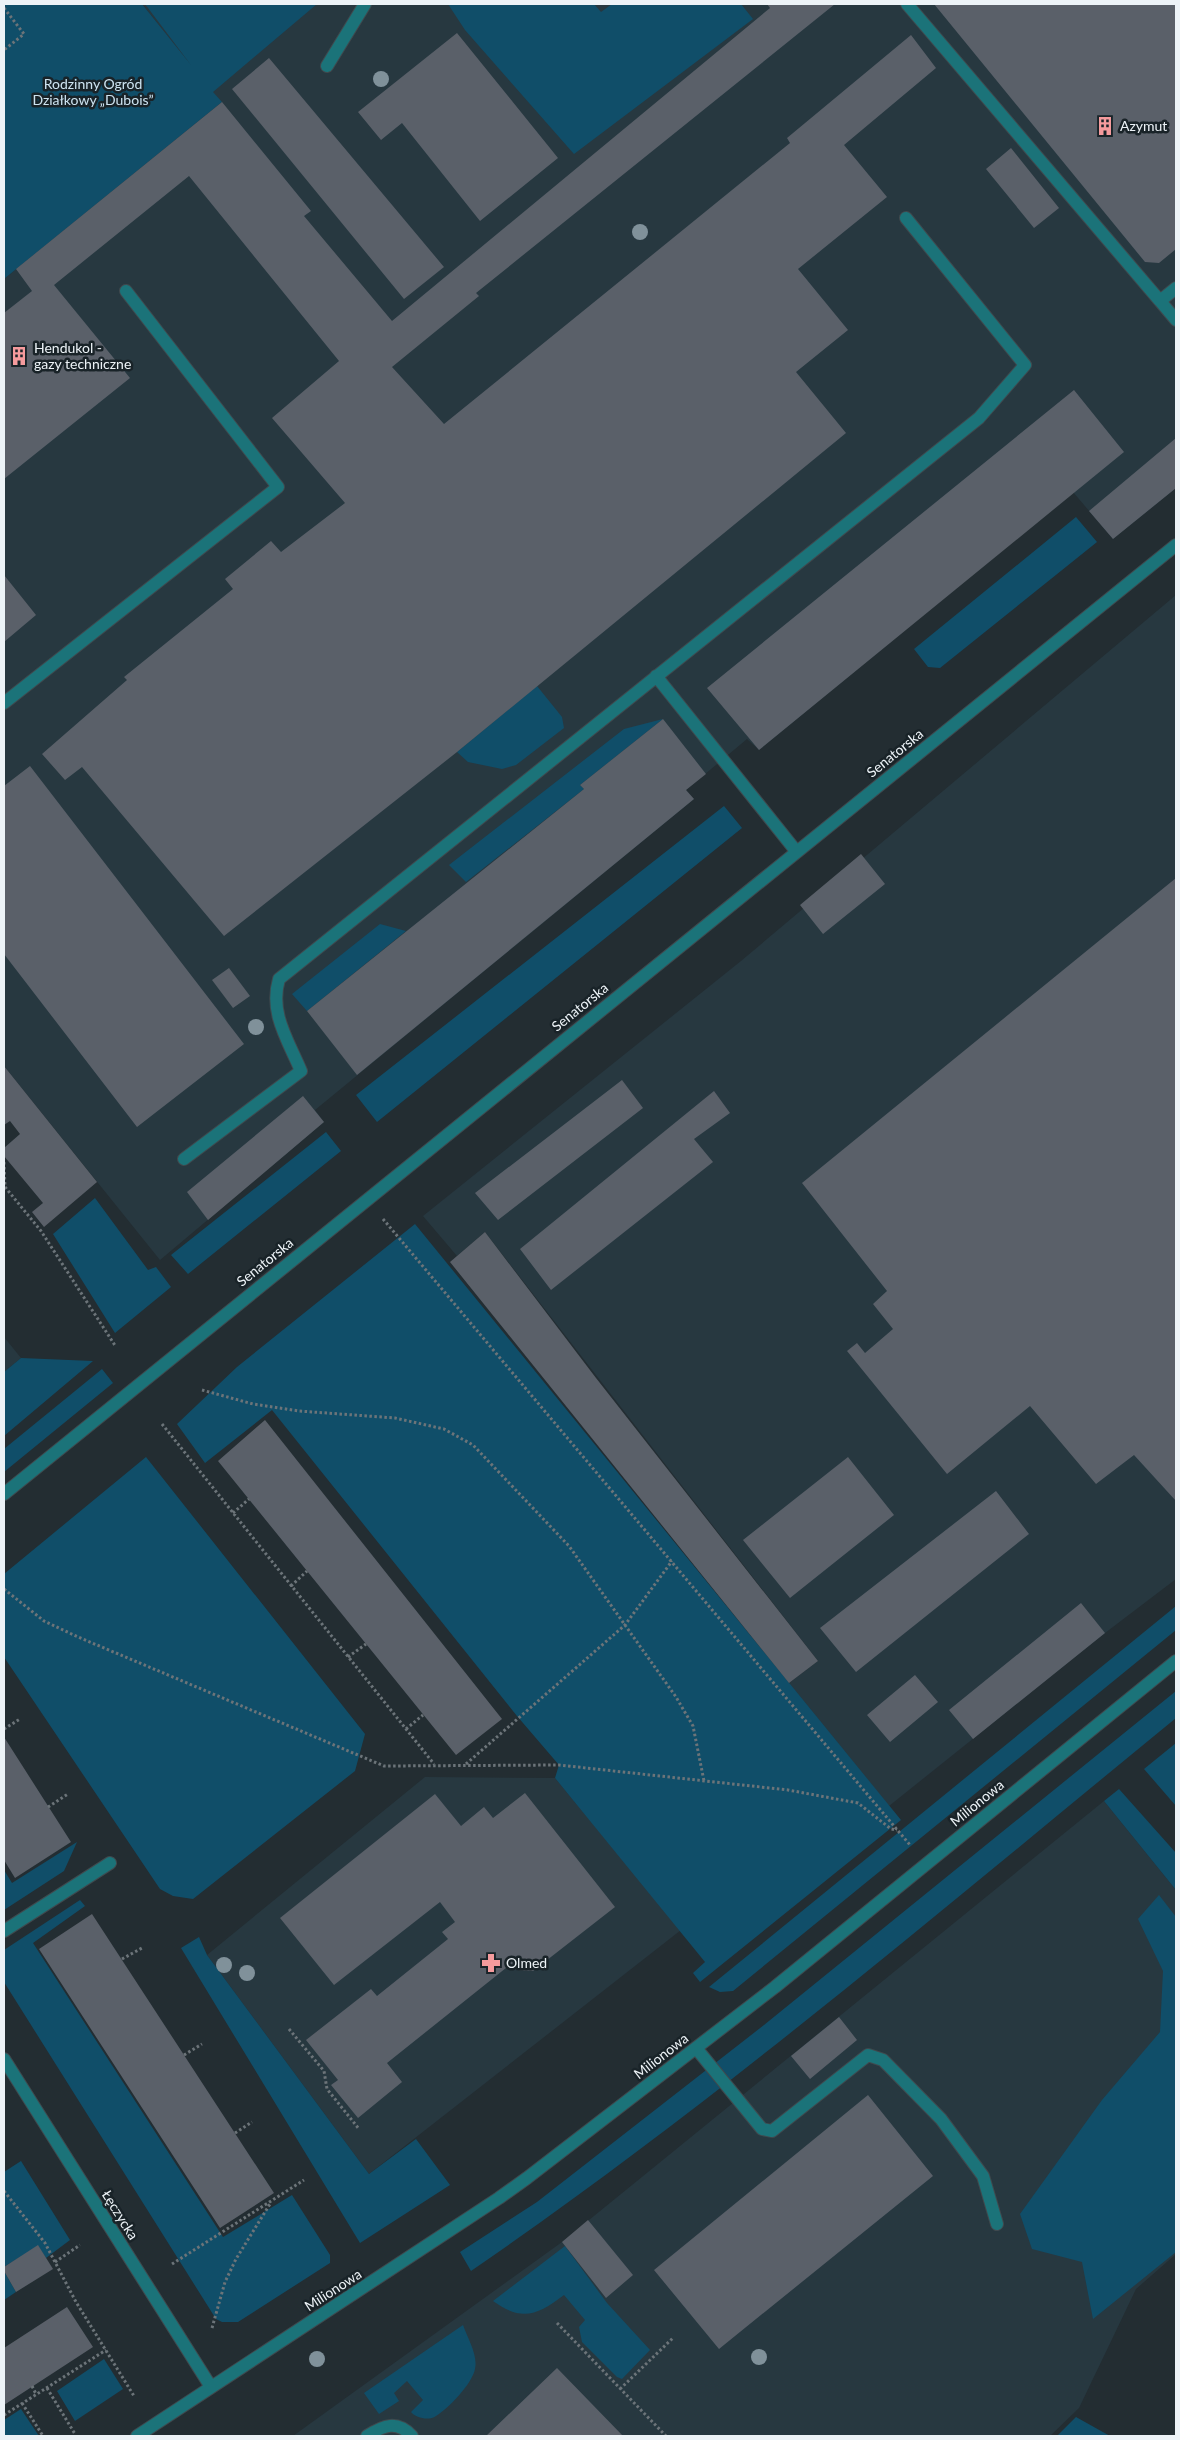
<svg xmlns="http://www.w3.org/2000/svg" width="1180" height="2440" font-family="Lato,sans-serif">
<rect width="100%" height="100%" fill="#232d32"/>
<!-- built -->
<path fill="#273840" d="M142,4H1176V488L1113,539L1073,492L759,750L747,739L686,790L694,799L315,1110L324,1122L160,1260L4,1066V279L221,103Z
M1176,595V1579L1105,1633L889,1806L789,1683L818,1661L485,1232L457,1256L423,1216L741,961Z
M4,1337L21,1358L4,1372Z
M425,1777L555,1778L681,1930L369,2174L207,1955Z
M1104,1801L1176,1890V2254L1136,2289L1079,2408L1050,2436H293L562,2242Z"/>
<!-- green -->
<path fill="#104e69" d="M4,4H142L191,65L145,4H317L213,92L222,102L4,279Z
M448,4H594L601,12L612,4H741L753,19L574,154L465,30Z
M1076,517L1097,542L940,668L928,667L914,649Z
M537,686L562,717L564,728L516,765L502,769L468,762L457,752Z
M663,719L580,785L584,789L466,882L449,865L624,729Z
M724,806L742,828L377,1122L356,1095Z
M380,924L406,931L307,1011L292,994Z
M326,1132L341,1151L188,1274L171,1255Z
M95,1198L148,1270L156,1267L171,1287L115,1333L53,1234Z
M415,1224L901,1820L700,1982L693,1973L705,1962L555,1778L559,1765L517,1716L272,1410L205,1463L177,1424L237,1367Z
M21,1358L93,1361L4,1436V1372Z
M102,1369L113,1383L4,1472V1449Z
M146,1457L365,1734L355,1771L193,1899L173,1896L160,1889L4,1657V1574Z
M1176,1606V1630L733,1991L720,1992L709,1987Z
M1176,1691V1718C945,1907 717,2102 471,2271L460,2252L537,2202L764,2025Z
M1176,1743V1806L1144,1769Z
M1119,1789L1176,1853V1890L1104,1801Z
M77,1842L64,1871L4,1910V1870L12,1883Z
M1159,1895L1176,1917V2252L1093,2319L1082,2262L1032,2249L1020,2214L1102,2100L1160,2032L1163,1971L1138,1919Z
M80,1900L85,1906L33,1943L223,2237L292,2195L330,2255V2263L238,2322H222L216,2319L4,1982V1950Z
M199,1937L207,1955L369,2174L416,2139L450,2185L360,2243L181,1948Z
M21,2161L70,2240L46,2258L38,2246L4,2267V2172Z
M565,2246L607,2303L650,2350L622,2379L617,2377L582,2342L579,2327L585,2320L564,2295C538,2315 522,2322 493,2301Z
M4,2271L16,2292L4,2300Z
M463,2325C468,2339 478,2355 475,2369C472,2384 448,2409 436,2416C429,2421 416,2418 411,2412L423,2400L407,2381L394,2393L399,2401L379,2414L364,2393Z
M104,2359L123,2389L75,2421L57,2391Z
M21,2409L39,2436H4V2420Z
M1076,2417L1110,2436H1057Z"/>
<!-- building -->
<path fill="#5a6069" d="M767,4H835L476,293L479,296L392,367L444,424L790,143L787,138L911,35L936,68L844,145L887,197L798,269L848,330L796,372L846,433L457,752L224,936L82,767L65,780L42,754L127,680L124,677L233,589L225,579L271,541L281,552L345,503L272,418L339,361L189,176L54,285L130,378L4,479V313L32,291L16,269L222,102L311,211L304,216L392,321L770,8Z
M934,4H1176V249L1159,263L1145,262Z
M457,33L558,158L480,221L402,123L381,140L358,112Z
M269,58L444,267L404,299L232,89Z
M1011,148L1059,208L1034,228L986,169Z
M1074,390L1124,452L759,750L707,688Z
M1176,438V488L1113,539L1089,511Z
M4,575L36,615L4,642Z
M663,719L706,774L686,790L694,799L357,1075L307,1011L584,789L580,785Z
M30,766L244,1044L137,1127L4,954V786Z
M861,854L885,884L823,934L800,905Z
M1176,878V1501L1134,1455L1096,1484L1030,1406L947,1474L847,1351L857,1343L865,1353L893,1329L873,1304L887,1291L802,1183Z
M229,968L250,996L233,1008L212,980Z
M4,1066L97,1182L44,1227L32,1212L43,1203L4,1156V1148L20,1134L10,1121L4,1125Z
M622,1080L643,1108L498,1220L475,1193Z
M714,1091L730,1113L694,1139L713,1162L551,1290L520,1249Z
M303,1096L324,1122L208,1220L187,1192Z
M485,1232L596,1378L818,1661L789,1683L450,1262Z
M265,1420L502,1719L456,1755L218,1461Z
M848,1457L894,1515L790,1598L743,1540Z
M996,1491L1029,1534L856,1672L820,1628Z
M1081,1603L1105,1633L973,1739L949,1710Z
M915,1675L938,1702L890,1742L867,1715Z
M4,1737L71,1842L15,1878L4,1860Z
M525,1793L615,1907L533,1971L516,1970L511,1964L387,2063L402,2082L358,2118L331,2085L338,2080L306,2040L371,1989L377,1996L448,1939L442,1932L455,1922L440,1902L334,1985L280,1918L435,1794L461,1826L484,1807L493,1818Z
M92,1914L274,2193L220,2228L39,1949Z
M839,2017L857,2040L810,2079L791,2056Z
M868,2095L933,2176L719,2349L654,2270Z
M588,2220L633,2275L606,2298L562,2242Z
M38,2245L53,2269L16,2292L4,2271V2267Z
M67,2307L93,2347L4,2405V2348Z
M557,2368L623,2436H486Z"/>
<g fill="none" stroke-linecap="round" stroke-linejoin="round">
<!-- minor casing -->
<g stroke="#3f494e" stroke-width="14">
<path id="minor" d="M907,4L1160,301L1176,288
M327,66L365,4
M1160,301L1176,320
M656,676L796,851
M4,703L278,487L126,291
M184,1159L301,1071C288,1040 269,1013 279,979L979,418L1025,365L906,218
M4,1494L1176,545
M4,1931L110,1863
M696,2048L762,2129L772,2131L868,2055L883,2060L941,2119L983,2176L997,2224
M4,2059L211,2387
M137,2436L499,2198L527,2178L775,1987L1176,1661
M367,2436C384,2425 397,2420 412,2436"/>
</g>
<!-- path -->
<path stroke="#6c7479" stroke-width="3" stroke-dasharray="2.5 2.5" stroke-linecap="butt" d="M4,8L24,34L4,50
M4,1162L5,1187L41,1231L116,1347
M383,1219L910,1845
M202,1390L253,1404L299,1411L395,1418L444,1429L473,1445L569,1546L676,1697L693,1726L704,1781
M162,1424L434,1764
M233,1513L249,1499
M291,1586L307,1571
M4,1589L44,1621L78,1637L384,1766L559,1765L788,1790L858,1803L891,1829L897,1830
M348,1657L366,1644
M4,1729L20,1719
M406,1729L423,1715
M466,1764L625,1625L672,1561
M48,1807L68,1794
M122,1959L142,1948
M289,2029L324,2071L327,2089L359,2129
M184,2055L202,2044
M235,2133L252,2122
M4,2191L45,2243L76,2302L134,2396
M55,2262L80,2245
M172,2264L304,2180
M557,2323L666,2436
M212,2328L225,2282L236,2259L270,2204
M32,2386L36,2394
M47,2388L75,2434
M620,2389L674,2337
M22,2403L43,2436
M4,2415L106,2350"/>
<!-- minor -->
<use href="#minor" stroke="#1b7379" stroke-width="12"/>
</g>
<!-- trees -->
<g fill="#80919a">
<circle cx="381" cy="79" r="8"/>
<circle cx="640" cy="232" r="8"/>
<circle cx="256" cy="1027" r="8"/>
<circle cx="224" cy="1965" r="8"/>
<circle cx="247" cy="1973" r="8"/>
<circle cx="759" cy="2357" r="8"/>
<circle cx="317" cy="2359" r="8"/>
</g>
<!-- icons -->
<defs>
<g id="building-bare" transform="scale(1.5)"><path d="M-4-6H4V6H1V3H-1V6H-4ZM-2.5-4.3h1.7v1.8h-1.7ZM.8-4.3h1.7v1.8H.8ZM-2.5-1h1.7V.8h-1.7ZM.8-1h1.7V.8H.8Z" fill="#f59b9d" stroke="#192328" stroke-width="2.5" paint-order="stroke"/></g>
<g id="pharmacy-bare" transform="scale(1.5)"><path d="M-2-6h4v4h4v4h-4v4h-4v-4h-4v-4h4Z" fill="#f59b9d" stroke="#192328" stroke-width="2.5" paint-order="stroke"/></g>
</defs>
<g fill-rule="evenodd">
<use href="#building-bare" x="1105" y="126"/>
<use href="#building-bare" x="19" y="356"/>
<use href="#pharmacy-bare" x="491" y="1963"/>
</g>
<g text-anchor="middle" stroke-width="5" stroke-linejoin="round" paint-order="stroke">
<!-- park labels -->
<g font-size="14" fill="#cde3f0" stroke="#192328">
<text x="93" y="89">Rodzinny Ogród<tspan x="93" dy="16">Działkowy „Dubois”</tspan></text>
</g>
<!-- poi labels -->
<g font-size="14" fill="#edf3f7" stroke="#192328" text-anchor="start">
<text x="1120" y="131">Azymut</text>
<text x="34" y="353">Hendukol -<tspan x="34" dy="16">gazy techniczne</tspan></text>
<text x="506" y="1968">Olmed</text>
</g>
<!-- street labels -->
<g font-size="14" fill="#edf3f7" stroke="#192328">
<text transform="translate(895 753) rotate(-39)" y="5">Senatorska</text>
<text transform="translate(580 1007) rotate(-39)" y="5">Senatorska</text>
<text transform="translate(265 1262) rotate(-39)" y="5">Senatorska</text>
<text transform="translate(977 1803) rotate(-39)" y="5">Milionowa</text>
<text transform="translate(661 2056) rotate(-38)" y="5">Milionowa</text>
<text transform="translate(120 2215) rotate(58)" y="5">Łęczycka</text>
<text transform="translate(333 2290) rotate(-33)" y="5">Milionowa</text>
</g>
</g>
<!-- border -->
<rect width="1180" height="2440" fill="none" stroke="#edf3f7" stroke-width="10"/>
</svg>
